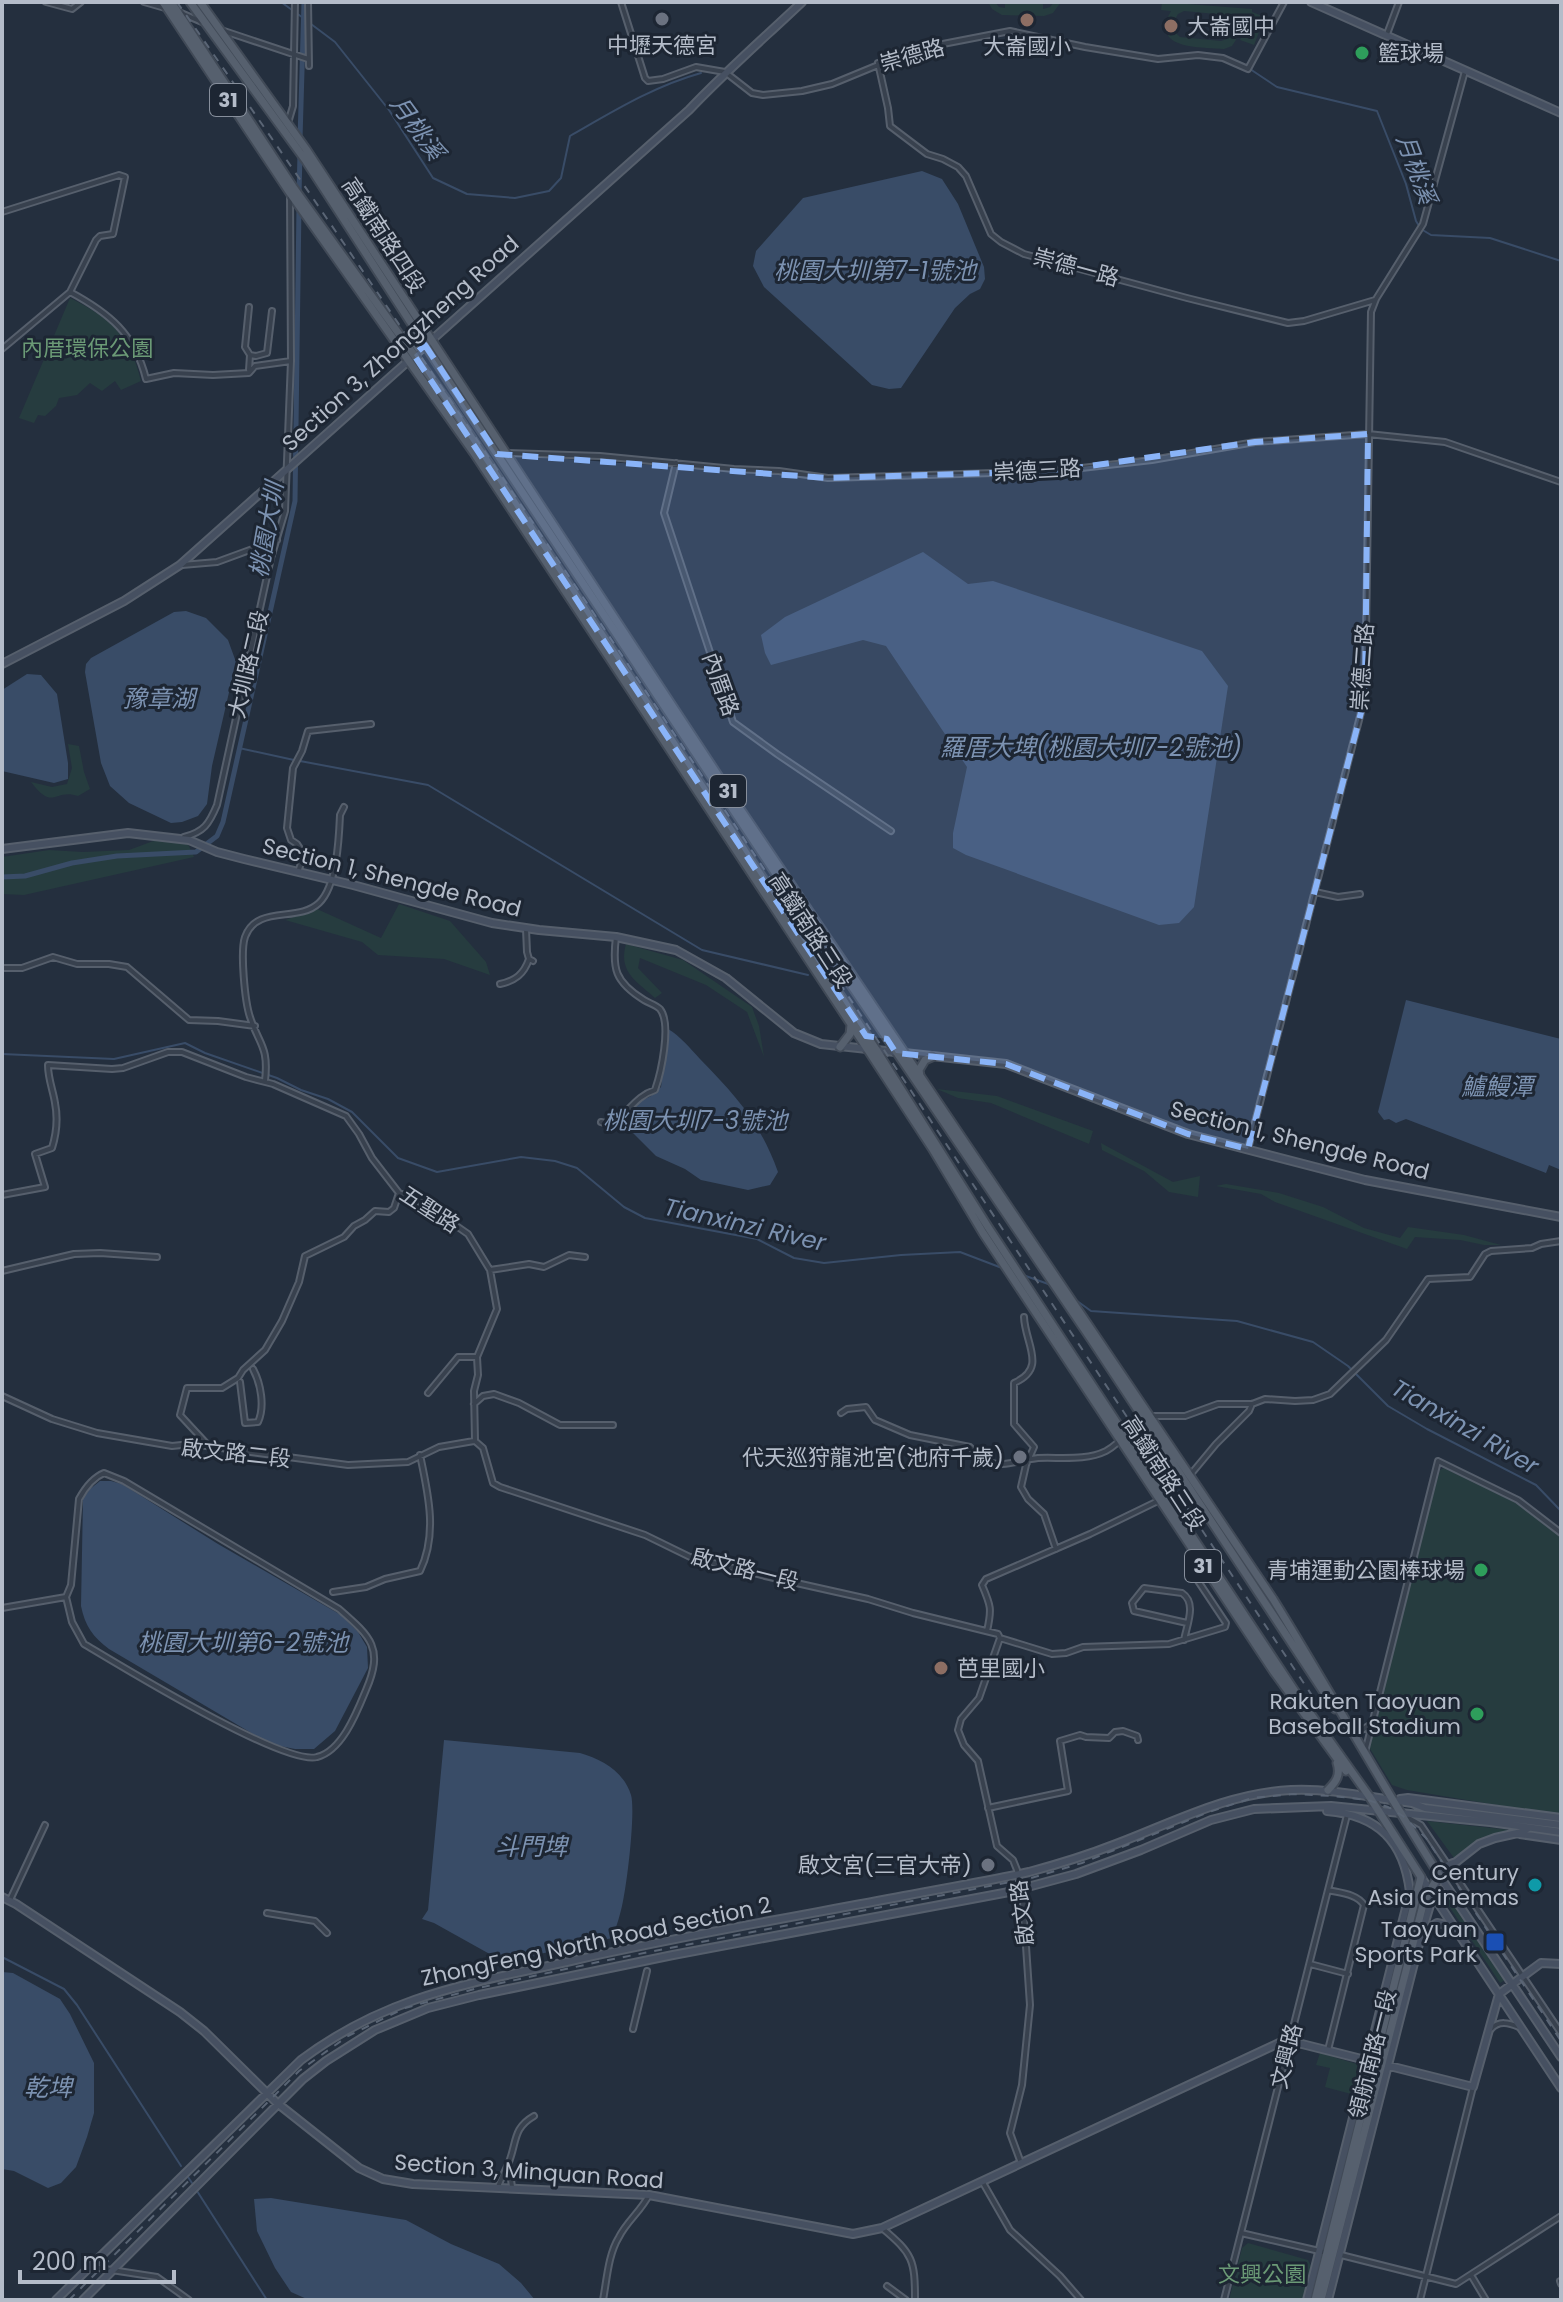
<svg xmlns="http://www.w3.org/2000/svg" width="1563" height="2302" font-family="Poppins,'Noto Sans TC',sans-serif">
<rect width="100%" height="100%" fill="#242f3e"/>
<!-- green -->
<path fill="#263c3f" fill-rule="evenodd" d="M988,2H995L999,7L1005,8V2H1043V9L1050,7L1054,2H1061L1053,13L1044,16L1002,15L992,9Z
M1162,2L1252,9V12L1265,17L1254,45L1240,40L1249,17L1238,16L1239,35L1232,46L1224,49C1200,47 1149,50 1171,11L1161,10ZM1184,11L1226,15L1231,21V34L1227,39L1221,41L1180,37C1172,31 1173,22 1178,14Z
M70,298C111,318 130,336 141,381L121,390L115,381L102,391L90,383L77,395L59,398L56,406L45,416L38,415L34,423L19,418Z
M68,744L79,746L84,772L90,789L78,796C54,788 54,812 31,782L52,787L67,784L72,768Z
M156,840L188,844L194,857L24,895L2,894V857L49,850L83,852L129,850Z
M399,904L450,921L486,962L490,975L444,959L378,955L362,942L285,920L317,909L381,938Z
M626,944L683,960L752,1007L759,1026L764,1057L747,1012L706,985L640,958L638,968L662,993L655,998C636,981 618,972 626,944Z
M937,1089L997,1096L1093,1131L1089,1144L991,1103L958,1098Z
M1101,1143L1173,1182L1200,1176L1198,1197L1169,1192L1144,1171L1102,1150Z
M1226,1184L1279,1193L1323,1207L1364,1228L1400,1238L1408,1227L1464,1235L1501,1245H1484L1460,1240L1415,1237L1407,1249L1275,1202L1261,1194L1216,1186Z
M1444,1468L1516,1503L1561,1537V1816L1407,1790L1392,1785L1369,1747L1390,1652L1440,1470Z
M1427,1821L1520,1831L1476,1844L1454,1858Z
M1446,1890L1505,1980L1500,1983L1441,1894Z
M1320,2053L1360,2065L1362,2070L1355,2095L1325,2087L1330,2068L1316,2065Z
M1248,2243L1308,2260L1311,2266L1303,2300H1229L1242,2248Z"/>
<!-- water -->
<path fill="#394c67" d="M922,171L942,179L958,204L984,267L985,279L980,289L970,294L955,308L901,388L889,389L872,385L764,287L753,266L756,251L803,198Z
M923,552L968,584L993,581L1202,651L1228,686L1194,907L1179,923L1159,925L966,855L953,848V833L967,767L886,646L863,640L771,665L765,653L761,635L785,617Z
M186,611L206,618L228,640L236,662L212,766L207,804L198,816L182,822L171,823L129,803L110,786L101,763L85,672L86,664L91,658L174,612Z
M27,674L41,675L57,694L68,763V779L54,783L2,771V690Z
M1406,1000L1561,1039V1170L1549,1165L1546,1173L1406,1119L1396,1123L1389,1119L1384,1120L1378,1112Z
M668,1029C680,1036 690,1048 700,1059C736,1096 760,1122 778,1172L770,1185L748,1190L701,1180L685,1169L656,1156L631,1131L629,1113L635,1104L651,1096L661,1087Z
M100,1481H111L122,1484L218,1544L341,1615L358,1632L367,1647L368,1668L335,1731L314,1749H295L270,1744L109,1649C93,1637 85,1626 81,1606L83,1499L90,1489Z
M444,1740L580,1753C602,1759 624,1772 631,1795C636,1812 626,1896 620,1914C618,1922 615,1930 612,1938L504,1962L434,1923L422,1919L428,1910Z
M2,1972L13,1973L60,1999L70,2014L94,2063V2113L87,2137L76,2167L61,2183L48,2188L14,2171L2,2169Z
M271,2198L406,2220L451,2244L499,2264L521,2283L535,2300H309L291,2292L275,2268L257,2231L254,2199Z"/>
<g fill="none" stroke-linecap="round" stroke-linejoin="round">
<!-- stream -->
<path stroke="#394c67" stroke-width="2" d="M281,2L306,20
M311,24L335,42L389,110L433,178L467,194L515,198L549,191L561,178L570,136C612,112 654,86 701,73
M1250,69L1277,87L1377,111L1406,184L1416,221L1421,229L1431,235L1490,238L1561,261
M239,748L294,760
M300,761L428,785L702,950L808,975
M2,1054L114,1059L185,1043L205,1053L277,1078L301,1090L328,1099L352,1112L398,1158L437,1172L521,1157L555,1161L577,1168L624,1207L645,1218L757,1239L794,1258L824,1263L901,1255L960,1252L1002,1268
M1023,1275L1051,1285
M1073,1298L1091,1311L1237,1321L1313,1342L1348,1366L1388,1406L1427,1429L1536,1485L1561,1511
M2,1957L64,1989L77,2005L181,2166
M188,2177L192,2183
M197,2191L267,2300"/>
<!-- canal -->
<path stroke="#394c67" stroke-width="5" d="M300,139L304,2
M299,195L300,153
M2,877L25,876L72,863L117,856L196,852L217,836L223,822L295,501L299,205"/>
<!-- street casing -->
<g stroke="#565f6c" stroke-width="8">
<path id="street" d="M46,2L72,9L81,2
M144,2L165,8
M308,2L309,66
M621,2L645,78L648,81L663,79L696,67L725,72L752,93L763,95L802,91L832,84L917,49L1010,31L1085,47L1158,59L1198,55L1223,58L1248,69
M181,13L202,22
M221,30L308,59
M1387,34L1399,2
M878,63L888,108L890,126L927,154L943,159L958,167L966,176L991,234L1001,242L1024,254L1187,298L1288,323L1304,321L1375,300
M1248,69L1284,2
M288,123L293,106L295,2
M2,212L119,175L125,177L113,234L100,236L96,240L70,292L2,349
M70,292C109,313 135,334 146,379L174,373L213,375L249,373L255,366L291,361
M249,307L245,347L250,355L249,370
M250,355L256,356L267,353L272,311
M506,453L600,456L734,469L779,471L828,478L1055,471L1152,460L1255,442L1368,434L1445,442L1561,482
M676,463L664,513L733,722L777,754L891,831
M182,565L217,562L277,540
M184,837C204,832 209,824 217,805L271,558L285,511L291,361L290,196
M298,872L304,855L297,844L291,840L287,828L293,768L302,751L308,731L371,724
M1315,892L1338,897L1360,894
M526,929L527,952L529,959L533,961
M2,968H22L53,957L77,964H109L127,967L189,1020L218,1021L255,1026
M500,984C515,981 524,974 529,959
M265,1081C269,1046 259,1045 250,1017C245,1002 240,952 245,937C257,904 298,923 319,903C337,886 339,838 340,815L344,807
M601,1122L609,1124C628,1116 633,1097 655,1090C661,1073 672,1024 660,1009C656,1005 649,1003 644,1000C615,982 612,969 616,937
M1248,1149L1365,697L1371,312L1376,299L1423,224L1465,71
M2,1195L45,1187L35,1154L52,1148C56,1135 58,1118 55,1103C53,1090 48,1079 48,1065L112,1069L123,1068L168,1052H182L246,1077L273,1084L346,1116L359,1134L372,1158L399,1193L425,1204L468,1234L490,1270L497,1309L477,1357L478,1375L474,1391L475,1441
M490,1270L529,1264L544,1267L569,1255L585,1257
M2,1271L74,1254L100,1253L157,1257
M1024,1317C1025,1344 1048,1368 1014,1383V1424L1034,1447L1026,1465L1021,1487L1028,1499L1044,1514L1056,1549
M240,1382L245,1423L258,1422C265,1407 261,1384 253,1369
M428,1393L458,1357H477
M2,1396L52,1419L97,1433L172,1446L191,1444L348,1465L408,1462L439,1447L474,1441
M474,1404L483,1396L494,1394L519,1403L560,1425H613
M841,1413L847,1409L866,1407L875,1420L910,1435L970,1447C975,1451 976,1457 983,1460C1002,1469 1019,1460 1038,1458C1060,1457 1086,1461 1106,1451C1121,1443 1131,1428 1143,1417
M1152,1416H1185L1218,1404H1252L1265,1399L1295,1401L1313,1400L1330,1394L1386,1340L1428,1279L1470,1277L1485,1254L1491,1251L1532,1248L1541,1244L1561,1241
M475,1441L483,1448L493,1483L500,1487L645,1535L690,1557L765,1576L868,1599L913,1613L998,1634L1000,1638L1052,1654L1066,1653L1083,1647L1169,1644L1225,1627L1226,1623L1198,1581L1199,1576L1206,1569
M206,1445V1443L180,1415L187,1388H222L238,1378L243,1370L265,1350L282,1321L299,1282L305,1256L344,1237L354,1226L365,1220L375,1211L389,1212L394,1208L399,1193
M1191,1474L1216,1444L1249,1411L1252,1404
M333,1592L366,1587L385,1579L420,1571C438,1534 428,1493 420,1455
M2,1608L66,1597L71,1585L79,1499C85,1488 92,1478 104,1473L124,1481L339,1609C371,1637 384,1648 366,1690C357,1712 342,1751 317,1757C284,1766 121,1666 84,1644L72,1622L66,1597
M987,1631C992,1609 991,1606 982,1585L986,1579L1090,1534L1160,1500
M1000,1638L979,1698L961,1719L958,1730L964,1745L978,1761L997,1846L1013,1860L1017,1870L1023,1902L1030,2005L1022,2085L1010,2133L1021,2163
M1184,1640C1187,1624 1197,1603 1182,1593L1144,1588L1132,1603L1134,1611L1187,1623
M1351,1726L1362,1730L1371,1724
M1365,1752L1438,1461L1518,1500L1561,1533
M988,1808L1068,1791L1060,1741L1080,1735L1086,1737L1109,1738L1115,1732L1123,1731L1137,1736L1138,1740
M1405,1816L1421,1825L1561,2033
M10,1900L45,1825
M267,1913L315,1921L327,1933
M1310,1964L1348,1974
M633,2029L647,1971
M1491,2029C1499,2020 1509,2023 1519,2027
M1328,2050L1364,1905C1357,1894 1341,1893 1328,1890
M509,2165L512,2187
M982,2181L1010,2230L1060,2276L1081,2300
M498,2187C501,2178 506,2170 509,2162C517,2141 513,2128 534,2116
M882,2228C913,2254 915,2260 915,2300
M1241,2233L1328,2253
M1341,2255L1456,2284L1561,2216
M92,2267L157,2277L189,2300
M1471,2275L1486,2300
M1560,2281L1561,2284
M887,2286L906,2300
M603,2300C607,2279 608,2255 619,2237C627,2221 641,2211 649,2195
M1224,2300L1347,1815
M1420,2300L1473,2087"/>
</g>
<!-- secondary casing -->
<g stroke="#565f6c" stroke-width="10">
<path id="secondary" d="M1311,2L1561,113
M2,664L124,601L180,565L689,110C725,72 764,38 802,2
M2,849L128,833L189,840L217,852L244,859L353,885L492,923L539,930L616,937L676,950L726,978L794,1033L821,1044L1006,1064L1188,1134L1365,1180L1561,1217
M1400,1799L1408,1798L1561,1818
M1520,1834L1561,1840
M1439,1875L1561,2057
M1421,1877L1561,2088
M2,1897L16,1904L180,2012L204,2031L277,2103L359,2168L383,2179L413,2184L649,2195L853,2234L882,2228L1279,2043L1290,2041L1473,2087L1499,1994L1541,1963L1561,1964
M1422,1932L1437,1923L1452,1926
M56,2300L301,2060C388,1995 468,1984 571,1961C681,1936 793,1917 904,1896C946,1888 988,1881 1029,1872C1059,1864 1088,1855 1116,1844C1174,1822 1228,1793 1291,1790C1332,1788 1372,1798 1412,1803L1425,1808L1561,1825
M83,2300L303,2079L326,2061L375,2030L428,2008L479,1995L673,1955L1009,1892L1076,1874L1141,1850L1211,1820L1254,1809L1331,1806L1490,1822L1561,1832
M1307,2300L1410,1892C1404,1841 1378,1815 1327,1811
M1328,2300L1422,1932L1439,1875L1448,1865L1456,1862L1479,1844L1495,1838L1522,1832L1529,1828"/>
</g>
<!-- primary casing -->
<g stroke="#414a57" stroke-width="11">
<path id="primary" d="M163,2L290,193L474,453L868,1050L932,1148L983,1233L1274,1672L1346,1771
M171,2L293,187L448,402L877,1051L988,1227L1117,1423L1300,1699L1369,1796L1421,1877L1315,2300
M190,2L306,161L459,397L790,895L1091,1339L1335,1709
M200,2L306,149L740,809L1273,1599C1330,1691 1381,1784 1439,1875L1424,1901L1321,2300
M840,1047L850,1034L851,1025
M920,1076L919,1070L925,1060L932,1057
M1328,1790C1336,1782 1341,1775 1337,1763"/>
</g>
<!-- street -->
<use href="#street" stroke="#38414e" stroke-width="4"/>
<!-- secondary -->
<use href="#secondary" stroke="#465061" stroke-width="6"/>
<!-- primary -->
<use href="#primary" stroke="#56606e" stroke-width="7"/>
<!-- rail -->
<path stroke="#5a6575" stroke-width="2" stroke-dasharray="8 8" stroke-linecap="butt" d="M177,2C329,219 477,439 625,660C863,1017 1099,1376 1337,1733
M69,2300L299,2071L348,2036L405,2008L478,1988L603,1961L1031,1878L1082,1863L1209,1812L1252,1798L1293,1794L1333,1796L1368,1800L1388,1807L1403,1816L1426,1838L1561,2041"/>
</g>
<!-- marked area -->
<path fill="#8ab4f8" fill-opacity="0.2" stroke="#8ab4f8" stroke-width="6" stroke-dasharray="16 10" stroke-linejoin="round" d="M425,345L497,454L828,478L1055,471L1255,442L1368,434L1365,697L1248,1149L1188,1134L1006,1064L896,1053L887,1039L866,1036L414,355Z"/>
<!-- markers -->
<g fill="#6b7280" stroke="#1d2633" stroke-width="3">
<circle cx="662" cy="19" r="8"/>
<circle cx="1020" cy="1457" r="8"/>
<circle cx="988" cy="1865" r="8"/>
</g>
<g fill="#8d6e63" stroke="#1d2633" stroke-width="3">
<circle cx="1027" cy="20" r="8"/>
<circle cx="1171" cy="26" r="8"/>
<circle cx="941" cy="1668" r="8"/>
</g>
<g fill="#2e9e5b" stroke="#1d2633" stroke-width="3">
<circle cx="1362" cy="53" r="8"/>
<circle cx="1481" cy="1570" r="8"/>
<circle cx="1477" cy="1714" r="8"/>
</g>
<circle fill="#0f9aa8" stroke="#1d2633" stroke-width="3" cx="1535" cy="1885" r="8"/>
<rect fill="#1a4fb4" stroke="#1d2633" stroke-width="3" x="1485" y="1932" width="20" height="20" rx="4"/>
<g text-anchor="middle" stroke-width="6" stroke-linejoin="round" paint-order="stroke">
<!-- shield labels -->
<g fill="#1d2633" stroke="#878f9c" stroke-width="2">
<rect x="210" y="84" width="36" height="32" rx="6"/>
<rect x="710" y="775" width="36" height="32" rx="6"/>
<rect x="1185" y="1550" width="36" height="32" rx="6"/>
</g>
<g font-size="20" font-weight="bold" fill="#b4bcc9">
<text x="228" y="107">31</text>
<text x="728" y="798">31</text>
<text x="1203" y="1573">31</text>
</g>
<!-- poi labels -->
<g font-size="22" fill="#b4bcc9" stroke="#1d2633" text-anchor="end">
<text x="1187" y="34" text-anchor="start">大崙國中</text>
<text x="662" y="53" text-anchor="middle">中壢天德宮</text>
<text x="1027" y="54" text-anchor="middle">大崙國小</text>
<text x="1378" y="61" text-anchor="start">籃球場</text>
<text x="1004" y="1465">代天巡狩龍池宮(池府千歲)</text>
<text x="1465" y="1578">青埔運動公園棒球場</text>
<text x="957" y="1676" text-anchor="start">芭里國小</text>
<text x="1461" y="1709">Rakuten Taoyuan<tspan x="1461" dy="25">Baseball Stadium</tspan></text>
<text x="972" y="1873">啟文宮(三官大帝)</text>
<text x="1519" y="1880">Century<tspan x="1519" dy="25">Asia Cinemas</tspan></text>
<text x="1477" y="1937">Taoyuan<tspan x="1477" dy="25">Sports Park</tspan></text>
</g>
<!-- street labels -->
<g font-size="22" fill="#b4bcc9" stroke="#1d2633">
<text transform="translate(912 55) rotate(-16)" y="8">崇德路</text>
<text transform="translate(384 235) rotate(57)" y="8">高鐵南路四段</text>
<text transform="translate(1076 267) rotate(15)" y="8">崇德一路</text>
<text transform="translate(400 343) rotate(-42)" y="8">Section 3, Zhongzheng Road</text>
<text transform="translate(1037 470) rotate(-3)" y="8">崇德三路</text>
<text transform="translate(248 664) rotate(-77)" y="8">大圳路二段</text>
<text transform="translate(1362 667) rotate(-86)" y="8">崇德二路</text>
<text transform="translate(721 684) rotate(70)" y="8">內厝路</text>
<text transform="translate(392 877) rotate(14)" y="8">Section 1, Shengde Road</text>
<text transform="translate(811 930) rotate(57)" y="8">高鐵南路三段</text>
<text transform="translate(1300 1140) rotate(14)" y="8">Section 1, Shengde Road</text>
<text transform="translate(430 1209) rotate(33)" y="8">五聖路</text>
<text transform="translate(236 1453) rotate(6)" y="8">啟文路二段</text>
<text transform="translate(1164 1473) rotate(57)" y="8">高鐵南路三段</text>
<text transform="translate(745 1569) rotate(14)" y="8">啟文路一段</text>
<text transform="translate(1022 1913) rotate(-97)" y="8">啟文路</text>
<text transform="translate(596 1941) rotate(-12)" y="8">ZhongFeng North Road Section 2</text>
<text transform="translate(1372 2054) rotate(-76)" y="8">領航南路一段</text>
<text transform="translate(1286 2056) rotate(-76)" y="8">文興路</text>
<text transform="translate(529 2171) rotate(4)" y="8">Section 3, Minquan Road</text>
</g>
<!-- park labels -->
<g font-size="22" fill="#6b9a76" stroke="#1d2633">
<text x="87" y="356">內厝環保公園</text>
<text x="1262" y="2282">文興公園</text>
</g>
<!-- water labels -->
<g font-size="24" font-style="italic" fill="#7c92b1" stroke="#1d2633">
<text transform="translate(417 128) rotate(54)" y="8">月桃溪</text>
<text transform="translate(1416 169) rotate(70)" y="8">月桃溪</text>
<text x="875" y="279">桃園大圳第7-1號池</text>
<text transform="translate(267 530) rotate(-80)" y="8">桃園大圳</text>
<text x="159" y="707">豫章湖</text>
<text x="1091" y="756">羅厝大埤(桃園大圳7-2號池)</text>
<text x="1497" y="1095">鱸鰻潭</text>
<text x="695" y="1129">桃園大圳7-3號池</text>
<text transform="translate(745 1225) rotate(13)" y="8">Tianxinzi River</text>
<text transform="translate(1465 1427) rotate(30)" y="8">Tianxinzi River</text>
<text x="243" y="1651">桃園大圳第6-2號池</text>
<text x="531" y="1855">斗門埤</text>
<text x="48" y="2096">乾埤</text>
</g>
</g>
<!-- border -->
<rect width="1563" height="2302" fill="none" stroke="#b4bcc9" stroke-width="8"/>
<!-- scale -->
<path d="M20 2270v12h154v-12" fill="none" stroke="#b4bcc9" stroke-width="4"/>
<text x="32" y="2270" font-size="24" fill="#b4bcc9" stroke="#1d2633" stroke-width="6" paint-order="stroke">200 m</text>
</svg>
